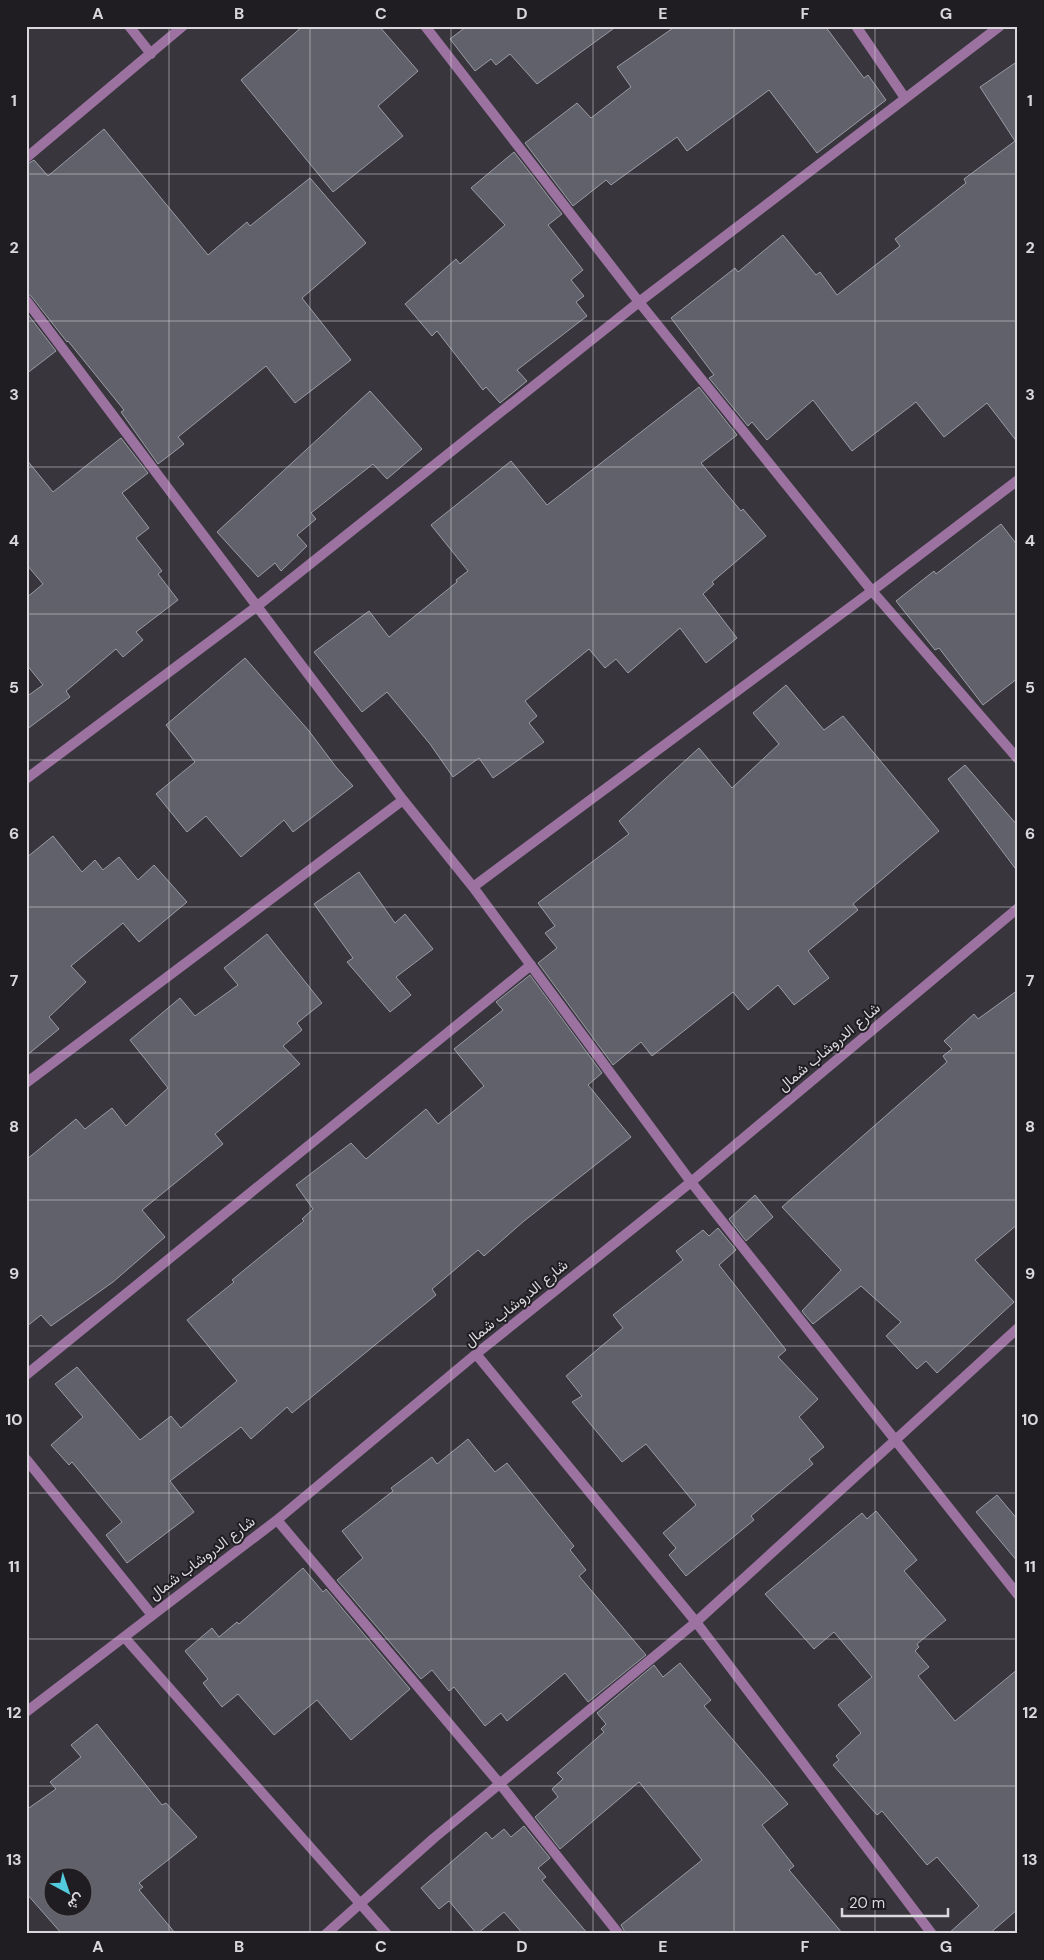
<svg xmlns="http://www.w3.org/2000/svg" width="1044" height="1960" font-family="'DM Sans',Vazirmatn,sans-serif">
<rect width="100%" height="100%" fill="#38353d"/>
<!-- building -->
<path fill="#60616a" stroke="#9a9ba5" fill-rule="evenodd" d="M303,26H379L418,71L378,106L403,136L333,192L241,80Z
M467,26H617L537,84L510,54L496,65L491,59L475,71L450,39Z
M676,26H825L864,78L868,75L886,100L817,153L769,90L687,151L677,137L611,185L606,180L573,206L525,143L577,103L591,118L631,87L617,67Z
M1018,61V443L987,403L944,437L916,402L852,451L813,400L767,440L752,422L748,426L709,378L714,375L671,318L735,268L738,272L783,235L816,275L820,272L837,295L900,246L895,239L966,183L964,179L1015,141L980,87Z
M104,129L208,255L247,222L250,226L310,178L366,243L302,298L351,360L295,403L266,366L178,437L184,444L158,464L121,412L124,410L68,341L67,342L31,296L26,293V165L34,160L48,176Z
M514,152L562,214L548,225L583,270L571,280L584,296L576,302L587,316L517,370L527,381L500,403L486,387L483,390L437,331L432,336L405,304L456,259L460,264L505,225L471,188Z
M26,312L56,351L26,374Z
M699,387L737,435L701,463L741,511L743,509L766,536L712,582L714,584L703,594L737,638L706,663L680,628L628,673L616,659L605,668L589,649L525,701L537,716L529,723L544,742L493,778L479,758L453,777L430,744L387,692L362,712L314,652L369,611L389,637L457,582L456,580L468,571L431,525L511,461L547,505Z
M370,391L422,449L387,479L373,464L311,513L316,519L297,535L307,546L281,571L275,563L258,577L217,532Z
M121,438L148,473L122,493L149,528L136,538L162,571L158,574L178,600L136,632L143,640L123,657L116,649L66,691L70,697L26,730V697L43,685L26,664V598L43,584L26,564V459L53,492Z
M1001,524L1018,546V678L983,705L939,648L935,650L896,601L934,571L936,574Z
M245,658L309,731L336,767L353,786L293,832L284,820L241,857L206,816L187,832L156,794L195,762L166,725Z
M786,685L824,730L843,716L939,831L853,904L858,910L808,951L829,978L794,1005L778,985L748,1010L733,992L652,1056L641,1042L613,1065L538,963L557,948L545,933L555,926L538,903L629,834L619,821L699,748L732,788L779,744L753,713Z
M965,765L1018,826V872L948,779Z
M53,836L82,872L95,860L103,870L119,857L138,880L154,865L187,902L139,942L123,923L71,966L86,982L49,1017L59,1029L26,1056V858Z
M359,872L395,923L405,914L433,949L396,977L411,995L390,1012L347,962L353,958L314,904Z
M267,934L322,1003L297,1023L302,1030L283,1046L300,1064L215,1134L223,1144L142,1210L165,1237L113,1282L51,1326L41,1315L26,1327V1160L76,1119L85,1129L112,1108L126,1126L168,1088L130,1040L180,998L195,1016L238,985L224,968Z
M530,975L602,1073L588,1085L631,1137L524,1221L484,1256L478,1250L432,1289L436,1295L292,1413L287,1407L251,1439L241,1427L170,1481L194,1512L127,1563L106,1535L122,1522L72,1462L69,1465L51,1445L83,1417L55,1384L77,1367L140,1440L171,1416L181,1428L237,1381L187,1320L234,1282L232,1280L304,1221L302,1219L313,1209L296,1185L351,1143L366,1159L426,1109L438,1124L484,1086L454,1049L503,1010L496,1002Z
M1018,990V1224L975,1260L1014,1302L937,1373L926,1361L917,1369L886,1336L901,1322L861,1286L813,1324L805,1315L802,1311L841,1270L782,1207L947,1062L943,1056L952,1049L944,1041L974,1014L978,1019Z
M755,1195L773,1217L746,1241L729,1219Z
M718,1228L736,1250L719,1265L786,1350L778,1357L818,1399L799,1417L824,1447L809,1459L813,1464L751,1516L754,1520L686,1576L669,1555L676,1548L663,1533L696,1505L646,1444L622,1462L572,1402L582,1396L566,1376L623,1328L613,1315L683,1260L676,1251L703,1230L709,1236Z
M468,1439L495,1472L507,1463L574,1546L570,1550L586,1570L579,1576L646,1655L588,1702L565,1673L507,1721L501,1713L485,1726L454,1687L449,1691L432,1670L421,1679L337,1580L363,1558L342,1531L393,1491L391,1488L432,1457L437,1464Z
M997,1495L1018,1520V1562L976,1512Z
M876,1511L917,1560L904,1571L946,1620L917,1644L919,1647L915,1651L929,1667L918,1676L955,1721L1018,1669V1909L989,1934H948L979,1906L937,1857L927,1865L882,1811L877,1815L833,1765L839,1760L836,1756L861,1733L838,1705L872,1677L834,1632L814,1649L765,1594L862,1513L867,1519Z
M303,1568L323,1592L326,1589L410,1689L351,1740L317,1700L274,1735L238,1694L222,1707L203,1683L208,1679L185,1651L212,1628L219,1637L237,1622L239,1624Z
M680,1663L711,1700L704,1706L788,1804L762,1825L794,1866L789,1870L843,1934H626L621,1925L702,1860L639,1782L560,1849L535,1817L558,1797L552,1789L563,1779L557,1773L604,1732L601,1729L606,1724L597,1713L654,1665L663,1677Z
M97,1724L162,1805L166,1803L197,1837L139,1883L143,1887L139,1890L176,1934H62L26,1893V1810L56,1789L50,1782L81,1757L71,1745ZM52,1878H82V1908H52Z
M524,1826L550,1858L538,1868L546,1877L542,1880L588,1934H523L504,1912L477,1934L449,1901L439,1909L421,1888L486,1832L492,1839L504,1829L511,1837Z"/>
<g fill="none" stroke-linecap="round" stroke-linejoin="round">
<!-- street -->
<path stroke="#9c72a1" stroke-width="10" d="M129,26L151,54
M425,26L639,302L872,591L1018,759
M856,26L905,98
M26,158L183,26
M26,300L403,800L473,887L691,1182L1018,1595
M26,779L256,607L639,302L1000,26
M473,887L872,591L1018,480
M26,1083L403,800
M476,1354L696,1622L932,1934
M26,1375L531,965
M26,1459L152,1615
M277,1520L500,1784L619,1934
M125,1638L387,1934
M26,1712L277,1520L476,1354L691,1182L1018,908
M326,1934L434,1838L696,1622L1018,1328"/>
</g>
<!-- grid -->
<path fill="none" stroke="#dad8dd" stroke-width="1" stroke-opacity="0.55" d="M169,26V1934M310,26V1934M451,26V1934M593,26V1934M734,26V1934M875,26V1934M26,174H1018M26,321H1018M26,467H1018M26,614H1018M26,760H1018M26,907H1018M26,1053H1018M26,1200H1018M26,1346H1018M26,1493H1018M26,1639H1018M26,1786H1018"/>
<g text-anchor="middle" stroke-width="4" stroke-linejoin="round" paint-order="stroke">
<!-- street labels -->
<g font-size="15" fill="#dad8dd" stroke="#1f1d21">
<text transform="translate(829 1047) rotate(-40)" y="5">شارع الدروشاب شمال</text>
<text transform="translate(516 1303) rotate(-39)" y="5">شارع الدروشاب شمال</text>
<text transform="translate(202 1558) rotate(-37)" y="5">شارع الدروشاب شمال</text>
</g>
</g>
<!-- border -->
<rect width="1044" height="1960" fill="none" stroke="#1f1d21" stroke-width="55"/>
<!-- north arrow -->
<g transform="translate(68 1892) rotate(140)"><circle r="24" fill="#1f1d21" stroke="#6a686c"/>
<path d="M0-4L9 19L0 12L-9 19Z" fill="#54cadd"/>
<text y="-8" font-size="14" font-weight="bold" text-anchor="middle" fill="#dad8dd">ش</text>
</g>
<!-- scale -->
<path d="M842 1908v8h106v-8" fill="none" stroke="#dad8dd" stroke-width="2.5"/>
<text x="849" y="1908" font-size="15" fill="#dad8dd" stroke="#1f1d21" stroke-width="4" paint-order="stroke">20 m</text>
<rect x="28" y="28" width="988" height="1904" fill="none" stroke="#dad8dd" stroke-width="2"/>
<g font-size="16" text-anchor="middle" font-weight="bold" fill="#dad8dd">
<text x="98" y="19">A</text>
<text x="239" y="19">B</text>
<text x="381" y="19">C</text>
<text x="522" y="19">D</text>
<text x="663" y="19">E</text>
<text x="805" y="19">F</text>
<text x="946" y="19">G</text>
<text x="14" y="106">1</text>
<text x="1030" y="106">1</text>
<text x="14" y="253">2</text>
<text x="1030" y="253">2</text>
<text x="14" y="400">3</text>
<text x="1030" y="400">3</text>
<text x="14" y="546">4</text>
<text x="1030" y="546">4</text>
<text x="14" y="693">5</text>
<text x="1030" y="693">5</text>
<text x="14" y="839">6</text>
<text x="1030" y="839">6</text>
<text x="14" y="986">7</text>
<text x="1030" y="986">7</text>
<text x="14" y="1132">8</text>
<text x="1030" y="1132">8</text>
<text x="14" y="1279">9</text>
<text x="1030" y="1279">9</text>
<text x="14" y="1425">10</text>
<text x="1030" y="1425">10</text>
<text x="14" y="1572">11</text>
<text x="1030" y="1572">11</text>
<text x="14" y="1718">12</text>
<text x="1030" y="1718">12</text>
<text x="14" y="1865">13</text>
<text x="1030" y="1865">13</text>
<text x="98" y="1952">A</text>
<text x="239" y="1952">B</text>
<text x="381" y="1952">C</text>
<text x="522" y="1952">D</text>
<text x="663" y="1952">E</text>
<text x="805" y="1952">F</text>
<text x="946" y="1952">G</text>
</g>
</svg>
